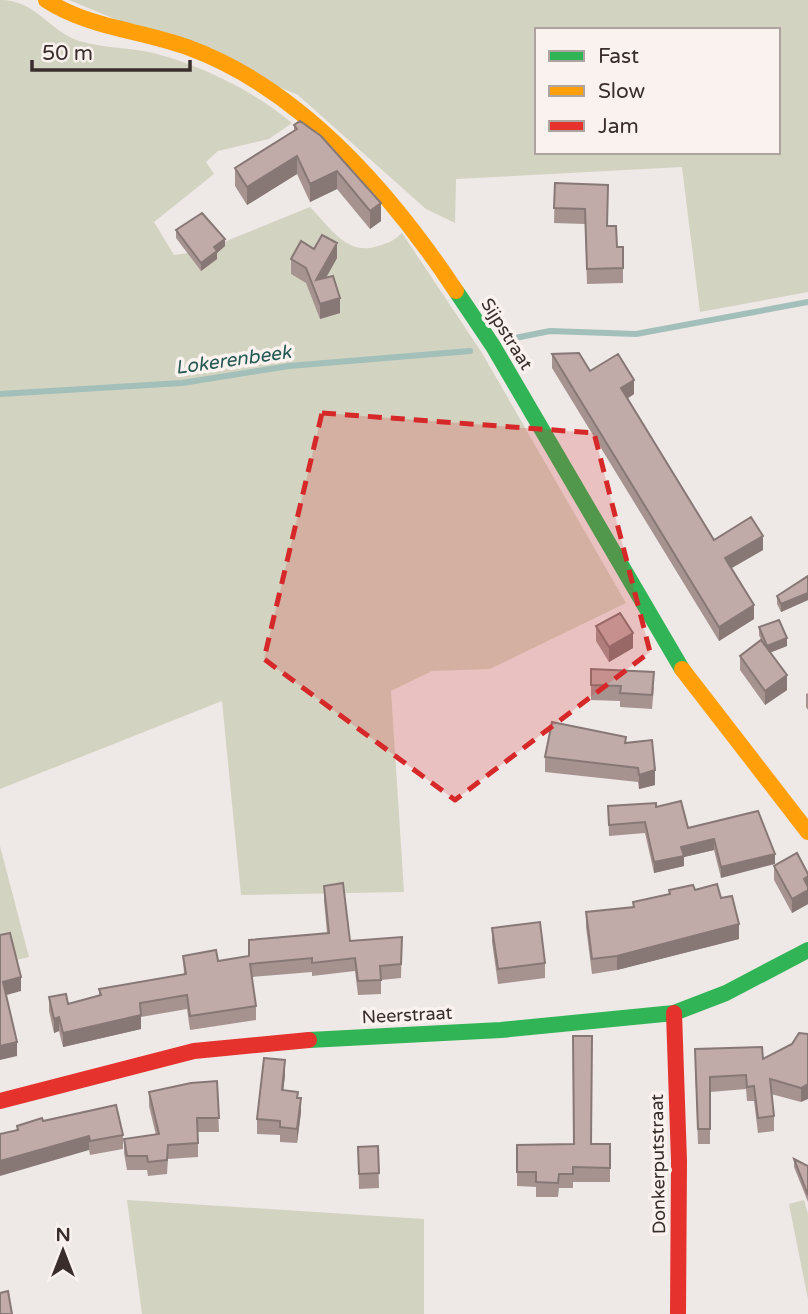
<svg xmlns="http://www.w3.org/2000/svg" width="808" height="1314" font-family="'Varela Round',sans-serif">
<rect width="100%" height="100%" fill="#eee8e6"/>
<!-- green -->
<path fill="#d2d3c1" fill-rule="evenodd" d="M0,0C36,0 49,31 79,41C106,49 137,47 164,56C209,69 256,93 292,123L269,139L218,151L206,162L214,174L154,222L174,255L202,251L310,207C330,227 347,257 378,246C388,243 394,241 402,233L482,353L626,603L490,669L432,671L391,691L404,892L241,895L222,701L0,789Z
M69,0H808V292L700,312L682,167L456,179L455,223L426,209L298,95ZM537,30H778V152H537Z
M0,846L29,957L3,963L0,951Z
M127,1200L424,1219V1314H142Z
M804,1200L808,1214V1299L789,1204Z"/>
<g fill="none" stroke-linecap="round" stroke-linejoin="round">
<!-- stream -->
<path stroke="#a3bfba" stroke-width="6" d="M510,339L550,331L636,334L808,302
M0,394L182,383L289,366L470,351"/>
<!-- fast -->
<path stroke="#30b455" stroke-width="16" d="M456,291L493,346L682,669
M309,1040L501,1030L674,1013L726,993L808,950"/>
<!-- slow -->
<path stroke="#ff9f0a" stroke-width="16" d="M46,0C89,28 140,30 187,47C300,88 391,193 456,291
M682,669L808,832"/>
<!-- jam -->
<path stroke="#e5322d" stroke-width="16" d="M674,1013L679,1161L678,1314
M0,1101L194,1051L309,1040"/>
</g>
<!-- wall -->
<path fill="#a69390" d="M294,125L381,203V221L370,229L337,189L310,202L297,174L247,205L235,186V168L294,131Z
M555,183L607,226L617,247H623V283L587,284L585,224L554,223Z
M176,230L225,246L217,253V259L201,271L176,238Z
M314,249L337,258L326,278L340,313L320,319L306,283L291,274V259Z
M552,354L590,371L634,394L627,399L714,540L763,550L731,568L754,619L719,641L552,368Z
M808,576V600L781,612L777,604V596Z
M596,626L633,648L609,662L596,641Z
M759,627L787,646L770,652L787,690L765,705L740,670V656L761,640L759,635Z
M591,669L654,687L652,709L620,707V701L591,700Z
M808,693V710L806,707V694Z
M626,743L655,785L639,789L638,782L545,772V757Z
M608,806L656,807L688,828L758,811L721,878L714,850L684,857V866L654,873L645,833L609,836Z
M774,866L808,874V904L792,913L774,880Z
M324,886L350,941L402,937L401,978L381,980V994L358,995L355,971L312,976V972L252,977L256,1006V1020L190,1030L187,1009L141,1017V1029L63,1047L59,1031L54,1033L49,1011V997L68,1004L99,995V989L184,974L183,956L218,961L249,956L327,933L324,900Z
M669,890H695L721,898L739,939L617,970L592,974L586,927V912L633,907V902L669,894Z
M492,928L545,963V978L498,984L492,942Z
M808,1034L801,1102L771,1094L774,1116V1131L758,1133L754,1101H747L746,1089L710,1092V1144H698L695,1063L763,1059L792,1044Z
M285,1075L283,1090L298,1098L301,1112L297,1143L280,1142V1135L257,1134V1119Z
M217,1081L219,1132H198V1157L168,1159L167,1174L148,1176L147,1170H127L124,1153V1139L156,1135L149,1106V1092Z
M43,1121L123,1135V1149L90,1155L89,1150L17,1130V1126Z
M610,1144V1182H573V1188H559L558,1197H536V1187L517,1186V1145Z
M378,1146L379,1188L359,1189L358,1147Z
M794,1159L808,1166V1202L794,1167Z"/>
<!-- shaded-wall -->
<path fill="#877876" d="M297,156V174L247,205V187Z
M337,171V189L310,202V184Z
M381,203V221L370,229V211Z
M225,239V246L217,253V259L201,271V263L214,247Z
M337,243V258L316,295V280Z
M340,298V313L320,319V304Z
M634,380V394L621,402V388Z
M763,536V550L725,572V558Z
M808,593V600L781,612V604Z
M754,605V619L719,641V627Z
M633,633V648L609,662V647Z
M787,638V646L767,654V646Z
M787,675V690L765,705V691Z
M655,770V785L639,789V775Z
M714,839V850L684,857V866L654,873V862L681,847Z
M775,854V864L721,878V867Z
M808,876V904L792,913V899L804,879Z
M739,924V939L617,970V956Z
M21,977V991L3,996V982Z
M141,1015V1029L63,1047V1033Z
M59,1017V1031L54,1033V1019Z
M17,1042V1056L0,1060V1046Z
M285,1060V1075L282,1104V1090Z
M808,1084V1099L801,1102V1088Z
M301,1098V1112L297,1143V1129Z
M89,1136V1150L0,1176V1161Z"/>
<!-- building -->
<path fill="#c1aba8" stroke="#877876" stroke-width="2" d="M300,121L321,136L381,203L370,211L337,171L310,184L297,156L247,187L235,168L297,129L294,125Z
M555,183L608,185L607,226H616L617,247H623V268L587,269L585,209L554,208Z
M202,213L225,239L214,247L217,251L201,263L176,230Z
M322,235L337,243L316,280L333,276L340,298L320,304L306,268L291,259L301,241L314,249Z
M579,353L590,371L618,354L634,380L621,388L714,540L751,517L763,536L725,558L754,605L719,627L552,354Z
M808,576V593L781,604L777,596Z
M620,613L633,633L609,647L596,626Z
M779,620L787,638L767,646L759,627Z
M761,640L787,675L765,691L740,656Z
M591,669L654,672L652,695L620,693L621,686L591,685Z
M552,722L626,737L625,743L652,740L655,770L639,775L638,768L545,757Z
M681,801L688,828L758,811L775,854L721,867L714,839L681,847L684,856L654,862L645,822L609,825L608,806L656,803V807Z
M797,853L808,874V876L804,879L808,887V890L792,899L774,866Z
M343,883L350,941L402,937L401,964L380,966L381,980L358,981L355,958L312,963V958L250,964L256,1006L190,1016L187,995L140,1003L141,1015L63,1033L59,1017L54,1019L49,997L66,994L68,1004L101,995L99,989L186,974L183,956L216,950L218,961L249,956V940L329,933L324,886Z
M717,884L721,898L732,896L739,924L617,956L592,959L586,912L634,907L633,902L670,894L669,890L693,885L695,890Z
M540,922L545,963L498,969L492,928Z
M10,933L21,977L3,982L17,1042L0,1046V935Z
M799,1033L808,1034V1084L801,1088L770,1079L774,1116L758,1118L754,1086L747,1087L746,1075L710,1077V1129H698L695,1049L762,1047L763,1059L792,1044Z
M573,1036H592L591,1144H610V1168L573,1167V1174H559L558,1183L536,1182V1172H517V1145L574,1144Z
M264,1058L285,1060L282,1090L298,1092L297,1098H301L297,1129L280,1127V1121L257,1119Z
M217,1081L219,1118H197L198,1143L168,1145L167,1160L148,1162L147,1156H127L124,1139L159,1134L149,1092L191,1083Z
M116,1105L123,1135L90,1141L89,1136L0,1161V1134L18,1130L17,1126L42,1118L43,1121Z
M378,1146L379,1173L359,1174L358,1147Z
M794,1159L808,1166V1195Z
M8,1291L12,1314H0V1293Z"/>
<!-- marked area -->
<path fill="#d62828" fill-opacity="0.2" stroke="#d62828" stroke-width="5" stroke-dasharray="14 9" stroke-linejoin="round" d="M322,413L594,433L650,652L455,800L264,659Z"/>
<g text-anchor="middle" stroke-width="7" stroke-linejoin="round" paint-order="stroke">
<!-- street labels -->
<g font-size="18" fill="#392e2c" stroke="#faf2ee">
<text transform="translate(507 334) rotate(58)" y="6">Sijpstraat</text>
<text transform="translate(407 1015) rotate(-3)" y="6">Neerstraat</text>
<text transform="translate(658 1164) rotate(-91)" y="6">Donkerputstraat</text>
</g>
<!-- water labels -->
<g font-size="19" font-style="italic" fill="#245852" stroke="#faf2ee">
<text transform="translate(233 359) rotate(-8)" y="7">Lokerenbeek</text>
</g>
</g>
<!-- legend -->
<rect x="535" y="28" width="245" height="126" fill="#faf2ee" stroke="#ada4a0" stroke-width="2"/>
<rect x="549" y="51" width="35" height="10" fill="#30b455" stroke="#ada4a0" stroke-width="2"/>
<text x="598" y="63" font-size="21" fill="#392e2c">Fast</text>
<rect x="549" y="86" width="35" height="10" fill="#ff9f0a" stroke="#ada4a0" stroke-width="2"/>
<text x="598" y="98" font-size="21" fill="#392e2c">Slow</text>
<rect x="549" y="121" width="35" height="10" fill="#e5322d" stroke="#ada4a0" stroke-width="2"/>
<text x="598" y="133" font-size="21" fill="#392e2c">Jam</text>
<!-- north arrow -->
<g transform="translate(63 1251)" stroke="#faf2ee" stroke-width="5" paint-order="stroke">
<path d="M0-5L12 26L0 18L-12 26Z" fill="#392e2c"/>
<text y="-10" font-size="19" font-weight="bold" text-anchor="middle" fill="#392e2c">N</text>
</g>
<!-- scale -->
<path d="M32 60v10h158v-10" fill="none" stroke="#392e2c" stroke-width="3.5"/>
<text x="42" y="60" font-size="21" fill="#392e2c" stroke="#faf2ee" stroke-width="5" paint-order="stroke">50 m</text>
</svg>
